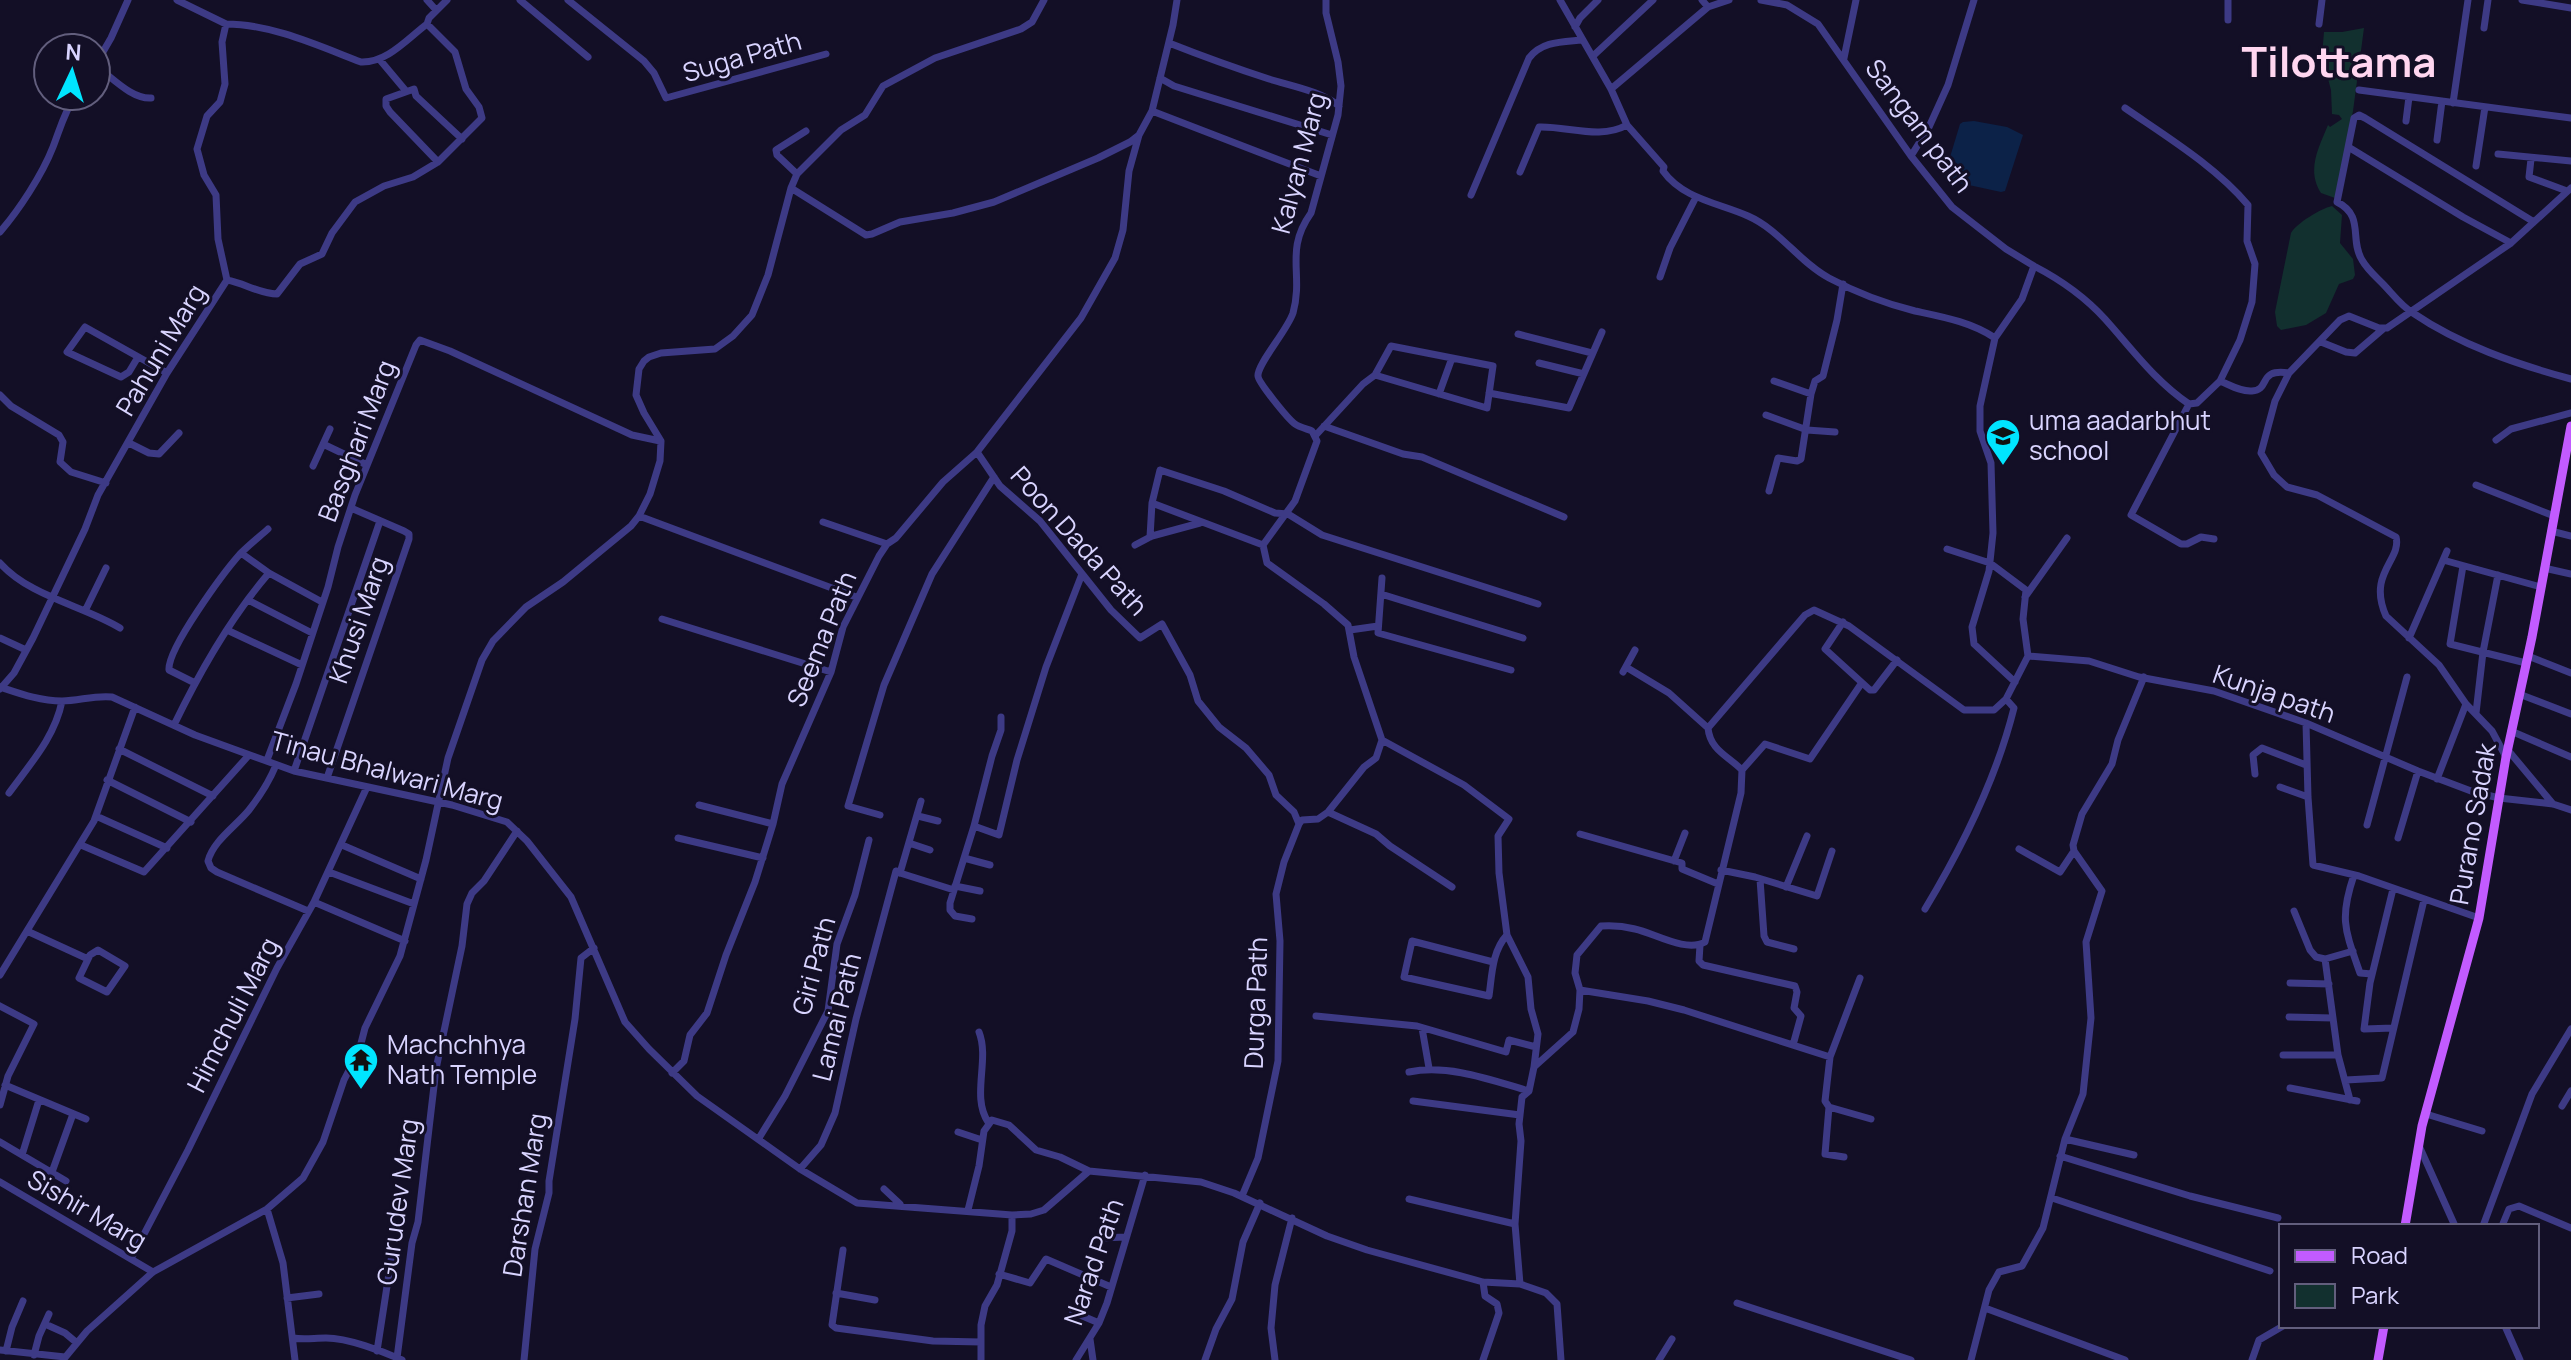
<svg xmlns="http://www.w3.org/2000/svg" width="2571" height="1360" font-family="Manrope,sans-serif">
<rect width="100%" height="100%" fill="#130f26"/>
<!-- green -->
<path fill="#12302f" d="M2364,28L2353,111L2335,198L2321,193C2306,170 2319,147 2328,125L2330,127L2342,119L2339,115L2332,114L2331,90L2322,56L2324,32H2342Z
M2332,206L2342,215L2340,243L2353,259L2355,275L2353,279L2339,284L2326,313L2306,325L2281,330L2277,326L2275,312L2291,233C2297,223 2320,209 2332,206Z"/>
<!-- water -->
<path fill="#0c2248" d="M1974,121L2007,127L2023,135L2005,191L2001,192L1955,182L1944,177L1960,124L1963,122Z"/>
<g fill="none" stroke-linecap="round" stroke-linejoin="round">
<!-- minor -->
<path stroke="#3d3a85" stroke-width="7" d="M177,0L226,24
M427,0L436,10
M520,0L588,57
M568,0L644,61L654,73L666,98L826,54
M1560,0L1611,89L1627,125L1664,167L1663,171C1683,199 1719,203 1748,216C1780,230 1799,262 1829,278C1855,292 1887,304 1915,311C1943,317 1971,322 1995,338
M1702,0L1708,7L1729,0
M1761,0L1787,5L1818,24L1911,156L1952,207L2006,249L2034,266L2022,299L1995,338L1980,406V431L1991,463L1993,533L1989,571L1972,627L1974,644L2015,682
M2228,0V20
M2522,0L2571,8
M2319,24L2322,0
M1575,27L1580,18L1598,0
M2484,28L2488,0
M1169,43C1202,56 1235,68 1269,79C1291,86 1321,91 1339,106
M1593,56L1653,0
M1844,58L1856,0
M380,60L406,91
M96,64L111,38L128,0
M96,66C112,77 131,99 151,98
M1160,78L1174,86L1332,135
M1611,89L1708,7
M2359,90L2571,118
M2453,103L2468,0
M2125,108C2167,137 2215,166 2248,205L2247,241L2255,264L2252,302L2240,340L2220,381
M1152,111L1321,176
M2406,121L2409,97
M2437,140L2442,101
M2350,148L2463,217L2511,243
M2498,154L2571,161
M1911,156L1929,127L1948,85L1974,0
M2531,159L2529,177L2567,191
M438,162L390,112L386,106V99L414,89L416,96L462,139
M2476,166L2485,107
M1520,172L1539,127C1568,126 1600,140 1627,125
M797,174L777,155L776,150L806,131
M791,188L866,235L872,234L900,222L953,213L994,202L1098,158L1130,142L1139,135L1152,111L1173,25L1177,0
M1471,195L1529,58C1542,41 1562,42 1582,40
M2534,222L2365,118L2359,115L2354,118L2337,202C2365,216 2349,239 2362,260C2367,269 2375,276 2382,283C2392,293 2401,306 2413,313C2460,345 2516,364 2571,379
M0,232C19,210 42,175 53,147C60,129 64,113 75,96
M2034,266C2061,280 2085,297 2105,319C2132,349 2155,381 2189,404L2197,403L2220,381C2230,385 2241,392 2252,391C2271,390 2257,368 2289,373
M1660,277L1670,248L1696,197
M227,280C244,283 260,294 277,294L300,264L322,254L332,233L355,202L384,186L413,177L438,162L482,118L479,107L466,89L455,52L427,24
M1518,334L1592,353
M2321,342L2346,352L2355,353L2383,329
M138,357L129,372L121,377L67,352L85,327L167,373
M1539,363L1584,374
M1774,381L1811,394
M1489,393L1569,408L1602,332
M1439,394L1452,358
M0,395L11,406L59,435L63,442L60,462L71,472L106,483
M2189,404L2131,515L2181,544H2187L2201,537L2214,539
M1766,415L1807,430L1835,432
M1324,426L1403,454L1422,457L1564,517
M1316,435L1363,384L1375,375L1391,346L1493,366L1487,408L1375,375
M2496,440L2511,429L2571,413
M129,443L149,453L159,454L179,433
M323,444L367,465
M977,452L1000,486L1040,521L1111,610L1140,638L1162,624L1190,675L1198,701L1219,727L1246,748L1269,775L1276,795L1294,812L1299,824L1284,862L1276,894L1280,941L1278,1061L1258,1158L1242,1196
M313,466L330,429
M2476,485L2554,516
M1769,491L1778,458L1797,461L1801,459L1811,394L1815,381L1823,376L1837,320L1843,284
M639,516L856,597
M823,522L887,544
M2551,531L2571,536
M1150,537L1152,503
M1135,545L1152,536L1200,523
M1263,545L1152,503L1160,470L1224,491L1275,513L1288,514L1322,535L1538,604
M241,553L269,573
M2443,560L2541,587
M0,563C29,596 84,606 120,628
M2463,566L2450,644L2526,663
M2544,568L2571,574
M1382,578L1378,633L1511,670
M1381,594L1523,638
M2025,597L2067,538
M248,600L312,633
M85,611L106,568
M662,619L831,672
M1843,622L1825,649L1870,690H1874L1897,660
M227,630L302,665
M1350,630L1378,626
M0,638L26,650
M2409,638L2447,551
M2028,656L2089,661L2139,677L2214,691L2306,723L2418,771L2471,791L2499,798L2553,804L2571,810
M2528,656L2571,673
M1626,667L1669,693L1708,728
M1623,672L1635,650
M195,683L169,670C167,649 224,572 240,554C249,545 259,537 268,529
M0,687C21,694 40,701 62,701C79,701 94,695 112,697L195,735L294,771L452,805L507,822L527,841L571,897L625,1022L649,1049L697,1096L800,1169L857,1203L1012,1215L1031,1214L1044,1210L1089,1171L1201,1182L1234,1193L1327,1236L1367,1250L1483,1282L1520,1284L1546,1293L1557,1304L1561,1360
M0,689L14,673L33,638L85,529L98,495L167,373L227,280L218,239L216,195L204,175L197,149L207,116L220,102L225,84L222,42L226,24C272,24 319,46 361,62C387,63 407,39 427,24L429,18L447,0
M2519,694L2571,714
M2476,713L2483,652L2498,575
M2306,723L2308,797L2313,865L2359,876L2479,918
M174,725C200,671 230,618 269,573L322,602
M2511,731L2571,757
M1382,740L1464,785L1509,819L1498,836L1499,873L1507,935L1528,977L1531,1009L1538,1034L1534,1067
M119,749L213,796
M2507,749L2553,804
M2506,757L2492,731L2466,704L2439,665L2386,616C2367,573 2402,560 2396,537L2317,495L2287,487L2274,475L2261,453L2275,401L2289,373L2340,320L2349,316L2379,328H2387L2511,243L2571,188
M267,760L296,684L328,587L338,547L355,495L416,345L420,340L450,351L632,435L660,441
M276,765C269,782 260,796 249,810C236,826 213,841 208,861L211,868L217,872L308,911
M1742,770L1765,744L1810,759L1861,684
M294,771L380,521
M2255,774L2253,755L2262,748L2306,765
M327,778L409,539V534L404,531L351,508
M2437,779L2466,704
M107,780L191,822
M2280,787L2308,797
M9,793C30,764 55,737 62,701
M921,801L900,873L954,890
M699,805L773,824
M1328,812L1376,834L1390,846L1452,887
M880,815L848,806L884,685L932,574L994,477
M96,816L167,848
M918,816L938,821
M1299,824L1302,820L1318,819L1328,812L1364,767L1376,758L1382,740L1354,657L1348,625L1324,604L1267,563L1263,545L1295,501L1317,441L1312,431C1307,429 1299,427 1295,424C1288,419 1258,382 1258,376C1257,364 1287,331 1293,313C1304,273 1284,251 1311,213L1338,115L1341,86L1338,62L1326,13V0
M2367,825L2407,677
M974,826L992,756L1001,730V717
M1580,834L1682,863V869L1718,884
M678,838L763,858
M2398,838L2418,771
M909,843L930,850
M81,845L144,872L249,755
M342,845L421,879
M2019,849L2060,872L2074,851
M964,858L990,865
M1674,861L1685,833
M1721,870L1755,877L1817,896L1832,851
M329,872L414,904
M2354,875C2339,919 2345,930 2360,973L2372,974
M1760,879L1764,936L1767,942L1794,949
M955,886L980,891
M1786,887L1807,836
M2393,889L2370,983L2364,1029L2393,1028
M314,902L405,941
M1925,909C1963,846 1996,780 2014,708L2006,699
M2294,911L2310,950L2316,957L2325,959L2353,951
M972,919L955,916L950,910V903L974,826L999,835L1017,760L1046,667L1082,574
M27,931L88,959
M1700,945L1699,961L1703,965L1795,986L1797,992L1794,1008L1801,1016L1793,1045
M98,950L125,966L107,992L79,978L90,955Z
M2325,959L2338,1055L2350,1100
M1493,962L1412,941L1404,977L1489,996C1492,975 1492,951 1507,935
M0,975L94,821L135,707
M1860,978L1830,1057L1825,1101L1829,1107L1871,1119
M2290,983L2329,984
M1580,990L1648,1001L1684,1010L1830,1057
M0,1006L34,1024L8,1076L0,1105
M1316,1016L1417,1026L1506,1052L1509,1040L1536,1047
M2289,1017L2333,1018
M1422,1028L1429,1068
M979,1032C990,1060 971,1096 988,1122
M2283,1055H2338
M1409,1072C1449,1064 1491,1080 1529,1091
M672,1073L684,1061L690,1035L707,1013L726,955L755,882L773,824L782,784L831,672L843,627L879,556L887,544L896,538L943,482L977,452L1081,318L1115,258L1123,230L1129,171L1139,135
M2346,1080L2382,1078L2424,900
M5,1085L86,1119
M2290,1088L2357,1101
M1413,1101L1520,1115
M2562,1106L2571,1091
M1829,1107L1825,1154L1844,1157
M2426,1114L2482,1131
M958,1132L982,1140
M759,1138L785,1096L828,1011L837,944L855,895L869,840
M2065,1139L2134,1155
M0,1142L66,1181
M2420,1148L2455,1226
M22,1155L39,1100
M2060,1156L2190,1196L2278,1218
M800,1169L821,1145L835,1113L856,1019L896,871L900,873
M52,1172L73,1114
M0,1182L153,1272
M884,1189L900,1204
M2052,1198L2270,1271
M1409,1199L1515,1224
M267,1209L283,1263L295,1360
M968,1210L979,1166L984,1131L992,1120L1009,1125L1036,1150L1060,1157L1089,1171
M2483,1226L2532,1094L2571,1029
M2502,1226L2509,1209L2519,1206L2571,1228
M1102,1238L1125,1237
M843,1250L832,1325L836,1328L933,1341L981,1342
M131,1259L188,1150L277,968L314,902L367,787
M999,1274L1030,1283L1046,1259L1111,1287
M1520,1284L1515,1224L1521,1141L1519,1124L1522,1097L1529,1091L1534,1067L1573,1032L1579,1009L1580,990L1575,973L1577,955L1601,926C1613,925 1623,926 1635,929C1654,933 1686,953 1705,942L1741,793L1742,770C1728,756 1710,750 1708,728L1805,615L1814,610L1849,626L1964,710H1994L2006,699L2028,656L2023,619L2026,590L1990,563L1947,549
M836,1293L875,1300
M287,1298L319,1294
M1737,1303L1911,1360
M1985,1308L2125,1360
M1073,1312L1099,1323
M45,1324L65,1333L77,1343
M2505,1326L2520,1360
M293,1338C304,1340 314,1338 326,1338C348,1338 382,1351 402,1360
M1090,1339L1093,1360
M0,1350L65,1357
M6,1351L12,1327L23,1301
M377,1351L392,1254
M34,1355L39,1336L49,1314
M397,1358L412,1243L418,1222L436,1069L462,946L467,904L472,893L484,881L517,831
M63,1360L87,1331L153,1272L267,1209L303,1178L323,1142L344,1080L359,1051L365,1028L400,956L426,860L448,758L482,660L493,641L526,607L563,582L631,526L639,516L650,494L660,461L661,441L644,413L636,395L639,369L644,361L649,357L661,353L715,349L733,336L752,315L768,275L791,188L797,174L841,130L865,115L883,86L935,58L1021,29L1032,22L1044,0
M524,1360L535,1249L549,1193V1181L575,1019L581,958L594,948
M981,1360V1325L985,1306L997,1285L1012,1231V1215
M1076,1360L1099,1323L1107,1303L1145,1175
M1205,1360L1216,1329L1232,1299L1243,1242L1260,1203
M1275,1360L1271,1328L1275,1285L1292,1218
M1483,1360L1499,1313L1497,1304L1485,1296L1483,1282
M1659,1360L1672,1339
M1971,1360L1989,1290L1999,1272L2022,1266L2043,1228L2065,1139L2083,1094L2091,1018L2086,942L2102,891L2074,851L2073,845L2082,814L2112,764L2118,740L2144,677
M2252,1360L2259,1340L2283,1326"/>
<!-- major -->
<path stroke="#c25bff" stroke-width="9" d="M2405,1226L2422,1126L2479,918L2506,757L2532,637L2571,426
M2378,1360L2384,1326"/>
</g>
<!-- icons -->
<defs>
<g id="school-pin" transform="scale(1.8)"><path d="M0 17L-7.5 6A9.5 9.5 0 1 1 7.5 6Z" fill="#00e5ff" stroke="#130f26"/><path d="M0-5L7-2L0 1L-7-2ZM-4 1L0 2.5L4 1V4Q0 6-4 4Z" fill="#111"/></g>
<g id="temple-pin" transform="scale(1.8)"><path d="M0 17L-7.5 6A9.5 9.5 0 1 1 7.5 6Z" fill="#00e5ff" stroke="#130f26"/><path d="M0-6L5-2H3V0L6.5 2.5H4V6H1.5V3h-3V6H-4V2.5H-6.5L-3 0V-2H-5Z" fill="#111"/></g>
</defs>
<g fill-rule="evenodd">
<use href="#school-pin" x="2003" y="436"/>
<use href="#temple-pin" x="361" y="1060"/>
</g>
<g text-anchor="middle" stroke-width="6" stroke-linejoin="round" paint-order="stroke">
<!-- street labels -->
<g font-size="26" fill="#d9d4ff" stroke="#130f26">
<text transform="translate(742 57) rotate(-16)" y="9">Suga Path</text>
<text transform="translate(1919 126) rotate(53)" y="9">Sangam path</text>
<text transform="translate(1299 163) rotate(-75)" y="9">Kalyan Marg</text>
<text transform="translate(161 350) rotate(-59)" y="9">Pahuni Marg</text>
<text transform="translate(357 441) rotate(-69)" y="9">Basghari Marg</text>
<text transform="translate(1079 541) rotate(48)" y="9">Poon Dada Path</text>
<text transform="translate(359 620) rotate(-71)" y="9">Khusi Marg</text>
<text transform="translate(822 639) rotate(-68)" y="9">Seema Path</text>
<text transform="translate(2274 694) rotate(19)" y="9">Kunja path</text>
<text transform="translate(387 771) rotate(15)" y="9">Tinau Bhalwari Marg</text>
<text transform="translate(2473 824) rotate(-80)" y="9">Purano Sadak</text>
<text transform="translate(814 966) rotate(-75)" y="9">Giri Path</text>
<text transform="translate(1256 1003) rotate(-88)" y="9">Durga Path</text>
<text transform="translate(233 1015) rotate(-63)" y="9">Himchuli Marg</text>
<text transform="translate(837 1017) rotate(-76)" y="9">Lamai Path</text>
<text transform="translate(525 1195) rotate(-81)" y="9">Darshan Marg</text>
<text transform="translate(398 1202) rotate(-82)" y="9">Gurudev Marg</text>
<text transform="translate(87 1210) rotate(30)" y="9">Sishir Marg</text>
<text transform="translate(1094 1262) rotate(-71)" y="9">Narad Path</text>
</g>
<!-- poi labels -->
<g font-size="26" fill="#d9d4ff" stroke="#130f26" text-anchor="start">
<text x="2029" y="430">uma aadarbhut<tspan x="2029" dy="30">school</tspan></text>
<text x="387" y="1054">Machchhya<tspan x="387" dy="30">Nath Temple</tspan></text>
</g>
<!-- town labels -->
<g font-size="42" font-weight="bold" fill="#ffd6f0" stroke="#130f26">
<text x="2339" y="77">Tilottama</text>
</g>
</g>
<!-- legend -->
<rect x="2279" y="1224" width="260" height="104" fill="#130f26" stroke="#625e7d" stroke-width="2"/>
<rect x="2295" y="1250" width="40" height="12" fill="#c25bff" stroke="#625e7d" stroke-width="2"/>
<text x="2351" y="1264" font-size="24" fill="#d9d4ff">Road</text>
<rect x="2295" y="1284" width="40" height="24" fill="#12302f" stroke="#625e7d" stroke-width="2"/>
<text x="2351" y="1304" font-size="24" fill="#d9d4ff">Park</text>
<!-- north arrow -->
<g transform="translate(72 72) rotate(4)"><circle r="38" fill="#130f26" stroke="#625e7d" stroke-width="2"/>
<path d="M0-6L14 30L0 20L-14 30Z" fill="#00e5ff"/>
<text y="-12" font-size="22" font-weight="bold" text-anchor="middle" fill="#d9d4ff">N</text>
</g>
</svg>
